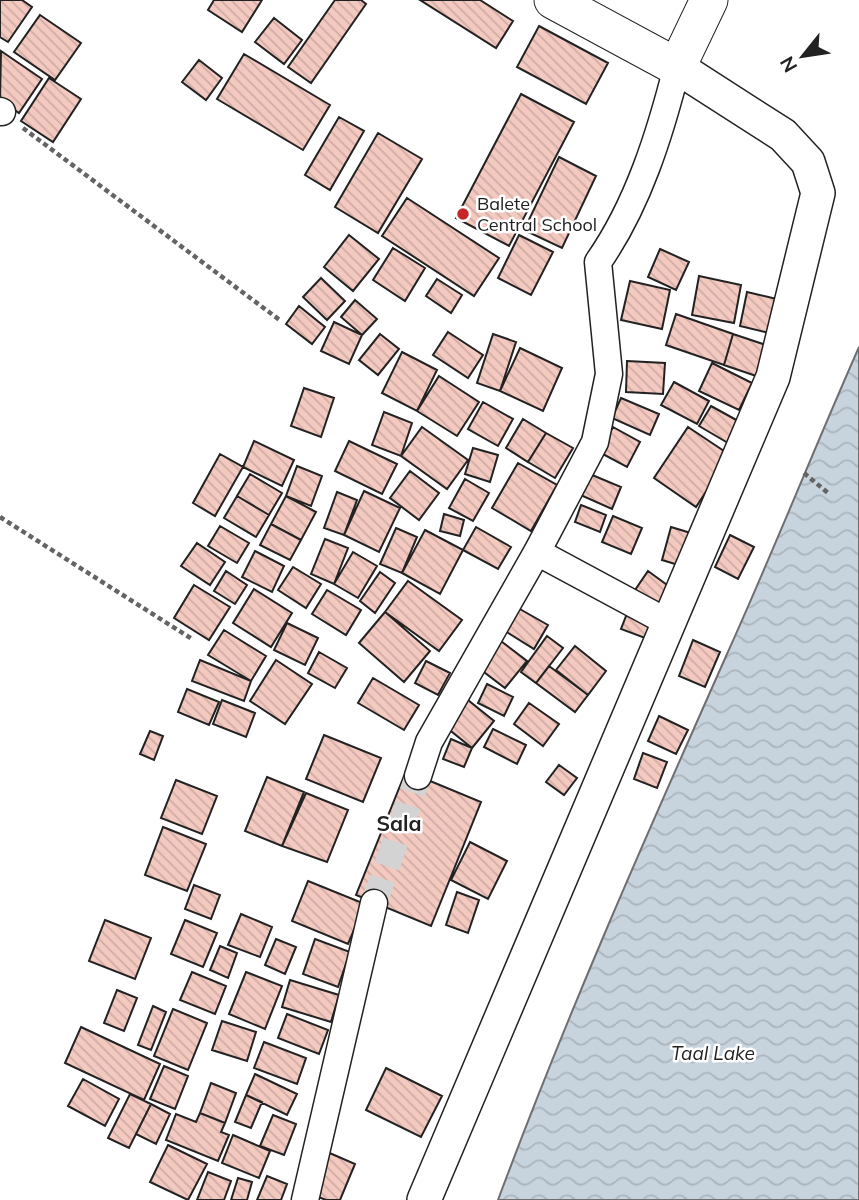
<svg xmlns="http://www.w3.org/2000/svg" width="859" height="1200" font-family="Mulish,sans-serif">
<defs>
<pattern id="water-waves" width="16" height="10" patternUnits="userSpaceOnUse" patternTransform="scale(1.75)"><rect width="16" height="10" fill="#c7d3dd"/><path d="M0 5q4-4 8 0t8 0" fill="none" stroke="#abb5bd"/></pattern>
<pattern id="building-back-hatch" width="6" height="6" patternUnits="userSpaceOnUse" patternTransform="scale(1.75)"><rect width="6" height="6" fill="#f3c9c0"/><path d="M-1 5l2 2M0 0l6 6M5-1l2 2" fill="none" stroke="#d0aca5"/></pattern>
</defs>
<rect width="100%" height="100%" fill="#fff"/>
<!-- water -->
<path fill="url(#water-waves)" stroke="#6f6f6f" stroke-width="2" d="M859,347V1200H498C567,1014 647,834 727,654C773,552 814,449 859,347Z"/>
<!-- building -->
<path fill="url(#building-back-hatch)" stroke="#222" stroke-width="2" d="M0,0H22L32,7L8,42L0,37Z
M214,0H262L242,32L208,10Z
M335,0H361L366,4L311,83L288,67Z
M420,0H480L513,21L496,48Z
M40,15L81,43L55,80L14,52Z
M274,18L302,40L284,64L255,42Z
M539,26L608,63L586,104L517,67Z
M1,51L42,79L19,113L0,100Z
M244,54L330,105L303,150L217,99Z
M199,60L222,78L206,100L182,82Z
M49,78L81,99L53,142L21,121Z
M521,94L574,122L509,246L456,218Z
M339,117L364,131L330,190L305,175Z
M378,133L422,159L378,233L335,207Z
M559,157L596,176L562,248L524,230Z
M407,198L499,258L474,296L382,236Z
M349,235L379,259L353,291L324,267Z
M519,235L553,252L531,295L498,278Z
M393,248L425,268L405,301L373,280Z
M660,249L689,262L676,290L648,277Z
M699,276L741,285L734,323L692,315Z
M321,278L345,301L327,320L303,297Z
M437,279L462,295L451,313L426,296Z
M630,281L670,290L662,329L621,320Z
M747,292L777,299L769,333L740,326Z
M355,300L377,319L362,335L341,317Z
M299,306L325,327L312,344L286,324Z
M676,314L733,334L724,365L666,345Z
M334,322L362,335L349,364L321,351Z
M448,332L483,355L468,378L433,355Z
M380,334L399,349L378,375L359,360Z
M493,334L516,342L500,391L477,383Z
M733,334L772,347L762,378L724,365Z
M520,348L562,368L543,411L500,391Z
M402,352L437,370L417,411L382,393Z
M627,361L665,363L663,394L626,392Z
M712,363L752,383L739,410L699,391Z
M439,376L479,402L457,436L417,411Z
M674,382L709,401L697,424L661,405Z
M304,388L334,398L321,437L291,426Z
M621,398L659,414L650,435L612,418Z
M483,402L513,419L498,446L468,429Z
M711,406L740,422L728,443L699,426Z
M384,412L412,423L401,456L372,445Z
M523,419L546,433L528,462L506,448Z
M422,427L468,460L447,489L401,456Z
M613,427L640,442L627,467L599,452Z
M688,427L730,455L696,507L654,478Z
M546,433L573,448L555,478L528,462Z
M254,441L294,460L282,486L243,467Z
M349,441L397,464L382,494L335,471Z
M473,448L498,455L490,482L465,474Z
M220,454L243,467L215,516L193,503Z
M518,463L557,485L531,531L492,508Z
M297,466L322,476L311,506L286,496Z
M410,471L439,493L419,520L390,498Z
M585,472L621,487L612,509L576,493Z
M250,474L282,493L269,515L237,496Z
M465,479L489,493L473,521L449,508Z
M364,491L400,508L379,552L344,535Z
M337,492L357,500L344,535L324,528Z
M237,496L269,515L256,537L224,518Z
M286,496L316,512L301,540L271,524Z
M581,505L606,515L600,532L575,522Z
M444,514L464,520L460,536L440,531Z
M613,516L642,528L631,554L602,542Z
M271,524L301,540L290,560L260,545Z
M220,526L249,543L237,563L208,546Z
M476,527L511,547L498,569L463,550Z
M671,527L694,534L685,567L662,560Z
M396,528L417,537L402,573L380,564Z
M425,530L463,550L440,594L402,573Z
M730,535L754,547L738,579L715,567Z
M325,539L348,548L334,584L311,574Z
M197,543L225,562L210,585L181,566Z
M255,551L284,566L272,592L242,577Z
M353,552L377,566L358,598L334,584Z
M293,567L321,584L306,608L278,590Z
M226,571L247,585L235,604L214,591Z
M648,571L678,593L663,614L633,593Z
M380,572L395,583L375,613L360,601Z
M408,581L462,620L439,651L385,612Z
M194,585L230,607L209,640L174,618Z
M254,589L292,613L271,647L233,623Z
M327,590L361,610L346,635L312,614Z
M518,608L548,625L534,649L505,631Z
M628,611L651,620L645,638L621,629Z
M385,612L430,651L404,682L359,643Z
M287,623L318,638L305,665L274,650Z
M224,630L266,656L251,681L208,655Z
M547,636L563,648L536,683L521,672Z
M497,638L527,661L505,688L476,666Z
M693,640L720,652L705,687L679,676Z
M575,646L606,671L588,695L556,670Z
M319,652L347,668L335,688L308,673Z
M200,660L251,681L244,701L192,681Z
M276,660L312,684L285,724L250,701Z
M426,661L450,673L438,695L415,683Z
M549,666L588,695L575,712L536,683Z
M373,678L419,705L404,730L358,703Z
M487,684L513,697L504,716L478,703Z
M187,689L219,702L209,725L178,712Z
M463,696L494,721L472,748L441,723Z
M222,700L255,713L246,737L213,724Z
M529,703L559,724L543,746L514,724Z
M659,716L688,730L676,754L648,741Z
M493,729L526,745L517,764L484,747Z
M150,731L163,736L154,760L140,754Z
M324,735L381,758L363,802L306,779Z
M451,739L472,748L464,767L443,759Z
M643,753L667,762L657,788L634,779Z
M559,765L577,778L564,795L546,782Z
M406,771L481,802L431,926L356,895Z
M267,777L304,792L282,846L245,831Z
M176,780L217,796L202,834L161,818Z
M306,793L348,810L327,862L282,846Z
M163,827L206,844L187,891L145,875Z
M470,842L507,861L488,899L451,880Z
M308,881L365,904L348,944L292,921Z
M194,885L220,895L211,919L185,909Z
M457,892L479,900L468,933L446,925Z
M241,914L272,927L260,957L228,945Z
M105,920L151,938L135,979L89,961Z
M185,920L217,933L203,967L171,954Z
M276,939L296,947L285,974L265,965Z
M315,939L350,952L338,987L303,974Z
M220,946L237,953L228,978L210,970Z
M192,972L226,986L215,1014L180,1000Z
M246,972L282,986L265,1029L229,1014Z
M290,980L339,995L331,1022L282,1007Z
M117,990L137,998L124,1031L104,1023Z
M153,1006L166,1012L151,1050L138,1045Z
M173,1009L207,1023L188,1070L154,1056Z
M287,1014L328,1030L319,1054L278,1038Z
M222,1021L256,1032L247,1061L212,1050Z
M81,1027L160,1064L144,1100L65,1063Z
M264,1042L306,1058L297,1084L254,1068Z
M164,1066L188,1076L175,1109L150,1099Z
M386,1068L442,1096L421,1137L366,1110Z
M255,1074L297,1094L287,1115L246,1095Z
M83,1079L119,1099L105,1126L68,1106Z
M211,1083L236,1093L225,1123L200,1113Z
M130,1094L151,1104L129,1148L108,1138Z
M246,1095L262,1102L251,1128L235,1122Z
M151,1104L170,1114L156,1144L136,1134Z
M200,1113L225,1123L221,1132L229,1135L218,1161L166,1140L176,1114L196,1122Z
M273,1115L296,1124L284,1155L260,1146Z
M233,1135L270,1151L259,1178L222,1163Z
M168,1145L207,1164L188,1200L150,1182Z
M325,1151L355,1164L340,1200H326L308,1193Z
M208,1172L231,1181L224,1200H197Z
M267,1176L287,1184L281,1200H257Z
M238,1178L252,1182L247,1200H231Z"/>
<g fill="none" stroke-linecap="round" stroke-linejoin="round">
<!-- minor-tunnel -->
<path stroke="#d3d3d3" stroke-width="26" stroke-dasharray="26 13" stroke-linecap="butt" d="M374,903L418,776"/>
<!-- minor casing -->
<g stroke="#222" stroke-width="29">
<path id="minor" d="M0,111L2,112
M537,552L669,623
M418,776L429,742L537,552L595,442L609,374L598,262C638,205 660,134 677,67
M305,1200L374,903"/>
</g>
<!-- tertiary casing -->
<g stroke="#222" stroke-width="36">
<path id="tertiary" d="M424,1200L773,377L818,193L808,162L783,135L677,67"/>
</g>
<!-- secondary casing -->
<g stroke="#222" stroke-width="39">
<path id="secondary" d="M553,0L677,67L709,0"/>
</g>
<!-- path -->
<path stroke="#646464" stroke-width="4.5" stroke-dasharray="5 3.5" stroke-linecap="butt" d="M23,128L281,321
M804,473L828,493
M0,517L192,639"/>
<!-- minor -->
<use href="#minor" stroke="#fff" stroke-width="26"/>
<!-- tertiary -->
<use href="#tertiary" stroke="#fff" stroke-width="33"/>
<!-- secondary -->
<use href="#secondary" stroke="#fff" stroke-width="37"/>
</g>
<!-- markers -->
<circle fill="#c62828" stroke="#fff" stroke-width="2.5" cx="463" cy="214" r="7"/>
<g text-anchor="middle" stroke-width="5" stroke-linejoin="round" paint-order="stroke">
<!-- poi labels -->
<g font-size="18" fill="#222" stroke="#fff" text-anchor="start">
<text x="477" y="210">Balete<tspan x="477" dy="21">Central School</tspan></text>
</g>
<!-- water labels -->
<g font-size="19" font-style="italic" fill="#222" stroke="#fff">
<text x="713" y="1060">Taal Lake</text>
</g>
<!-- quarter labels -->
<g font-size="21" font-weight="bold" fill="#222" stroke="#fff">
<text x="399" y="831">Sala</text>
</g>
</g>
<!-- north arrow -->
<g transform="translate(803 56) rotate(240)" stroke="#ffffff" stroke-width="5" paint-order="stroke">
<path d="M0-5L12 26L0 18L-12 26Z" fill="#222222"/>
<text y="-10" font-size="19" font-weight="bold" text-anchor="middle" fill="#222222">N</text>
</g>
</svg>
